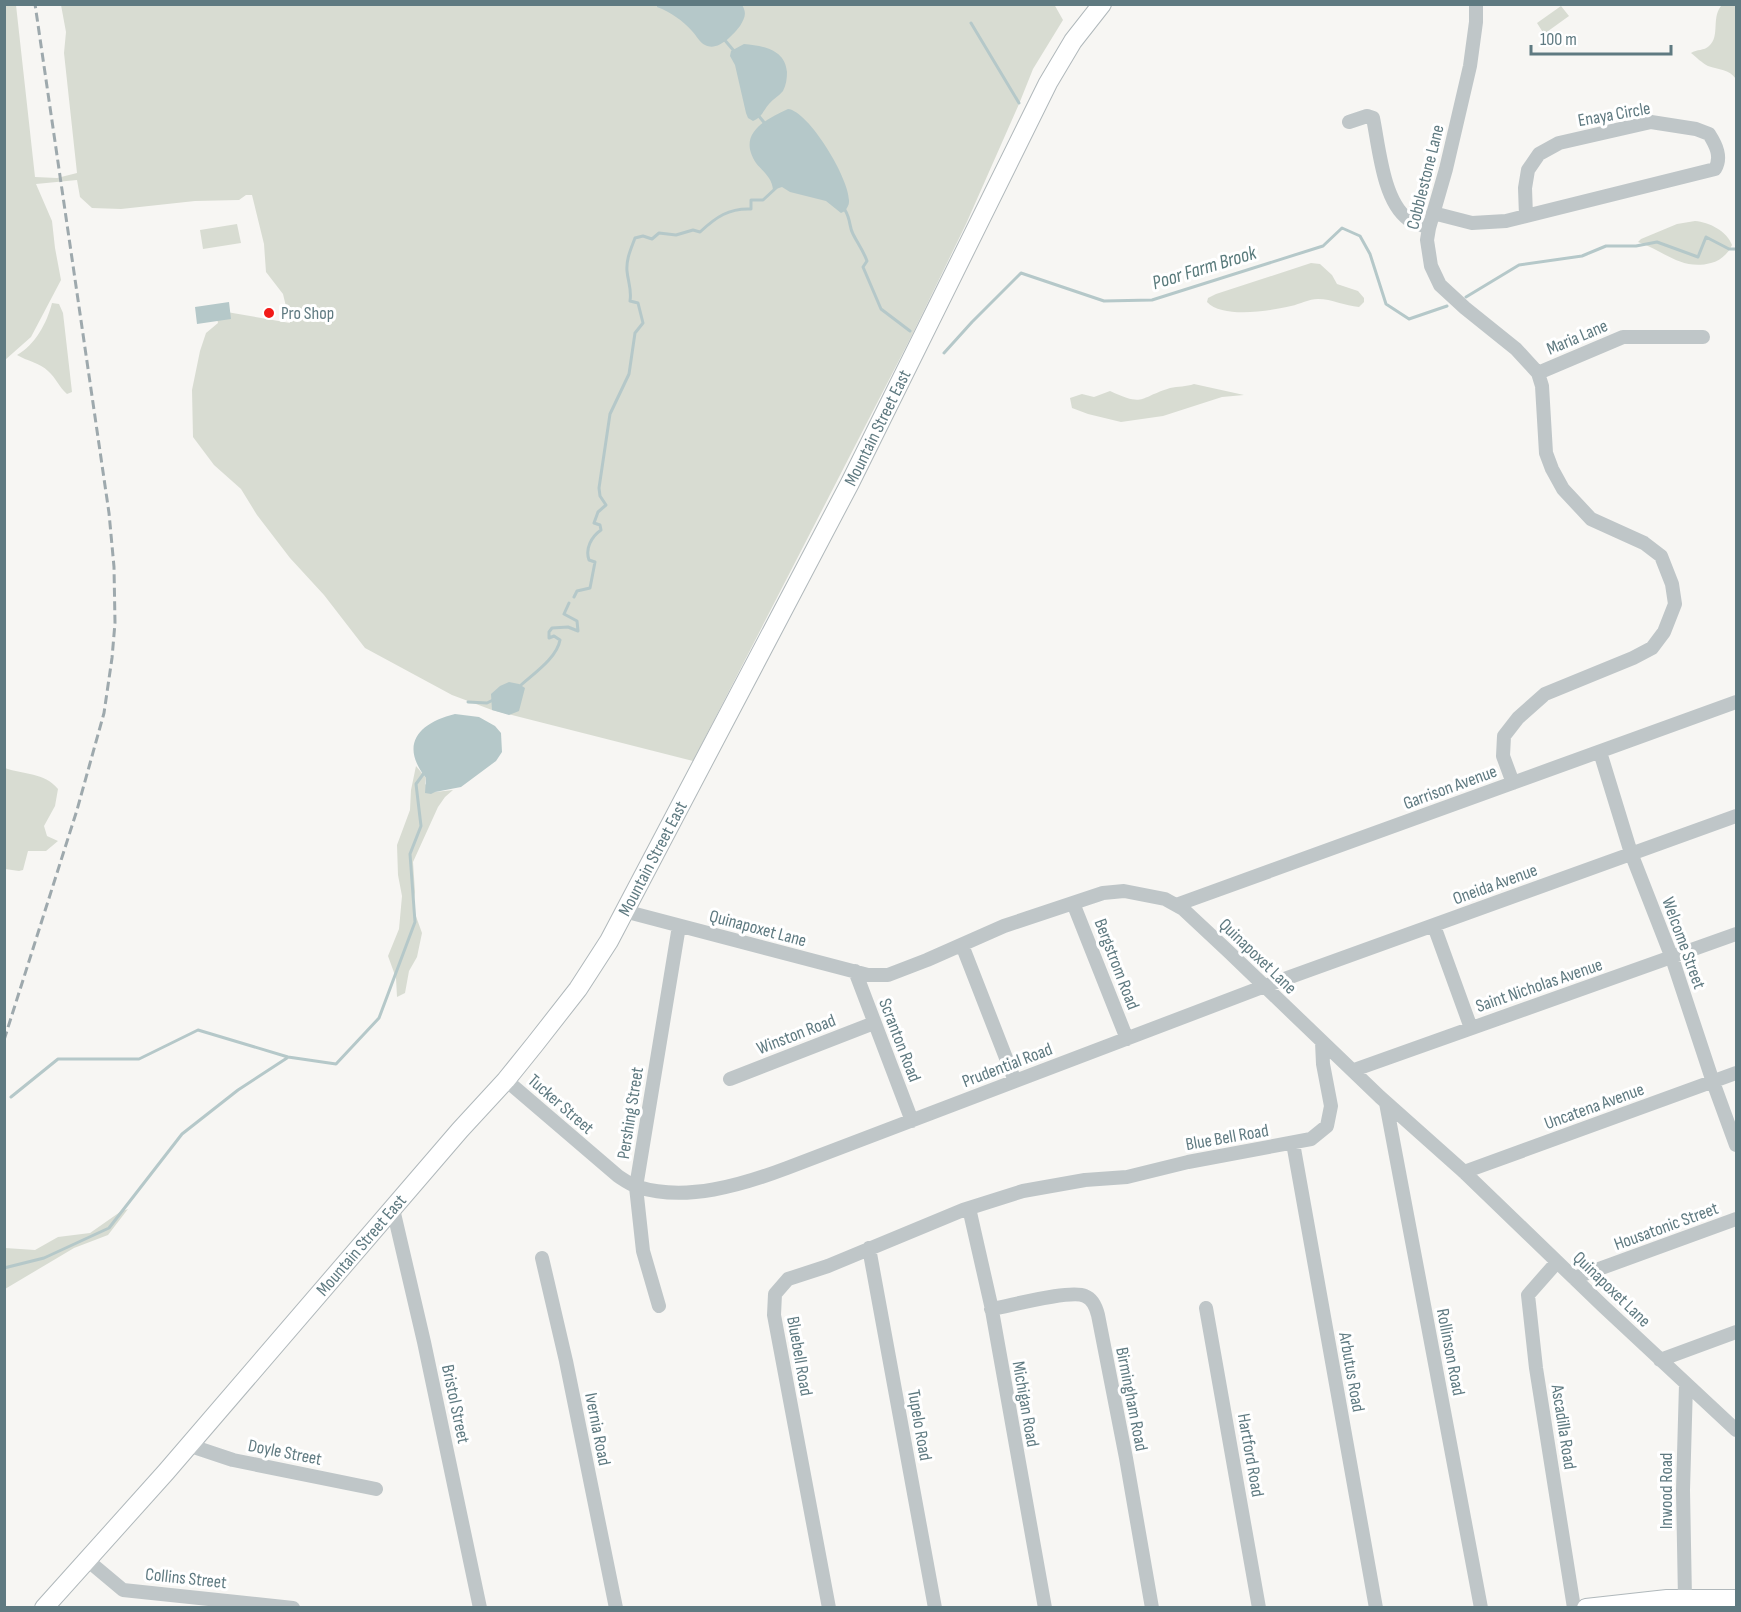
<svg xmlns="http://www.w3.org/2000/svg" width="1741" height="1612" font-family="'Sofia Sans Condensed',sans-serif">
<rect width="100%" height="100%" fill="#f7f6f3"/>
<!-- green -->
<path fill="#d8dcd2" d="M1054,4L1063,20L1033,69L1019,104L966,224L912,335L693,761L492,710L452,695L365,648L324,595L290,558L257,515L241,489L214,465L193,437L192,390L200,351L206,333L218,323L215,310L290,323L283,294L266,272L264,244L252,195H246L239,200L195,201L121,209L92,208L80,197L77,180L36,184L52,221L55,248L61,280L31,337L5,360V5H16L35,177L57,178L77,173L64,53L66,32L61,5Z
M1723,4L1736,5V79C1729,69 1719,70 1708,66C1702,63 1696,57 1691,53C1697,49 1704,51 1709,46C1721,36 1710,16 1723,4Z
M1561,6L1569,16L1544,34L1537,23Z
M1695,221C1709,222 1727,231 1732,245C1728,254 1720,261 1711,263C1682,271 1664,251 1638,242L1641,239L1677,224Z
M237,224L241,243L203,249L200,230Z
M1311,263L1320,264L1332,275L1337,284L1358,291L1364,298V302L1359,307C1345,306 1332,299 1318,299C1309,299 1300,304 1291,306C1270,311 1223,319 1207,302L1208,298L1216,294Z
M52,303L59,304L63,313L72,392L67,394C59,387 56,378 48,371C40,363 27,361 17,355C35,345 47,323 52,303Z
M1194,384L1244,395L1222,397L1163,416L1121,422L1088,414L1072,408L1070,398L1082,394L1094,397L1110,391C1145,407 1138,398 1170,388C1178,386 1186,387 1194,384Z
M416,766L426,778L425,784L435,792L453,790L445,797L438,807L413,862L415,892L413,908L422,933L417,957L409,971L405,993L397,997L396,978L388,956L399,929L402,896L398,875L397,845L410,810L411,790Z
M5,768C24,775 44,772 58,789L55,806L44,826L47,836L58,841L46,851H28L23,870L19,871L5,869Z
M128,1209L108,1235L74,1248L5,1289V1248L35,1250L58,1237L90,1233L120,1212Z"/>
<!-- water -->
<path fill="#b5c8c9" d="M657,5H742C747,13 745,18 740,26C733,35 718,52 705,45C700,43 696,35 692,31C683,21 671,12 657,7Z
M744,44C763,46 785,49 787,72C787,79 786,85 783,91C779,96 773,99 769,104C763,111 762,117 753,121L748,118L746,113L735,65L730,56L731,51Z
M788,109C809,111 851,181 849,202C849,205 847,208 845,211L841,213L826,201L790,192L782,187L773,190C772,177 763,172 756,163C737,134 764,120 788,109Z
M229,302L231,319L197,324L195,307Z
M509,682L519,684L525,688L519,711L509,715L492,710L491,694L500,686Z
M455,714L479,717L495,726L501,733L502,752L496,761L461,787L435,792L431,794L425,793L426,778C399,744 419,723 455,714Z"/>
<g fill="none" stroke-linecap="round" stroke-linejoin="round">
<!-- stream -->
<path stroke="#b5c8c9" stroke-width="3" d="M971,23L1019,103
M723,38L734,51
M758,115L767,126
M845,210C851,220 849,227 853,234C858,244 863,250 867,261L863,267L881,309L910,331
M1466,297L1519,265L1582,256L1606,246H1636L1657,242L1698,257L1706,237L1729,249H1736
M944,353L972,322L1021,273L1104,301L1152,300L1323,246L1342,228L1360,236L1370,254L1386,304L1409,319L1447,306
M574,597L577,591L590,588L595,562L589,560C585,549 591,537 601,530L600,525L594,523L598,512L606,505L600,496L599,488L610,414L629,374L635,333L643,323L638,303L630,301C632,290 628,282 627,271C626,259 631,249 635,238L643,236L652,239L659,233L676,235L693,230L700,232C716,217 729,208 751,209V200H763L776,188
M520,686C533,674 557,658 560,640L554,636L549,638V632L552,628L568,627L578,631L577,621L564,614L569,603
M468,702L487,703L493,700
M11,1097L58,1059H139L198,1030L288,1057L336,1064L379,1018L415,922L410,854L421,826L416,784L424,773
M4,1268L44,1258L109,1228L182,1134L238,1090L287,1058"/>
<!-- major casing -->
<g stroke="#b0b8bb" stroke-width="20">
<g id="major">
<path id="s1" d="M44,1608L166,1472L460,1130L506,1080L535,1044L578,989L609,941L850,483L1048,83L1073,41L1102,4"/>
<path d="M1586,1608L1667,1599H1736"/>
</g>
</g>
<!-- minor -->
<path stroke="#bfc6c8" stroke-width="14" d="M1476,4V22L1470,66L1446,169L1429,228L1427,240L1431,266L1440,285L1465,308L1516,349L1538,373L1542,386L1546,453L1552,469L1563,489L1591,519L1644,543L1661,556L1672,584L1675,604L1664,632L1652,648L1633,658L1545,694L1518,718L1504,736L1503,756L1513,783
M1349,122L1367,116L1373,118C1379,147 1383,201 1408,219C1414,223 1423,225 1429,228
M1433,213L1472,223L1506,221L1715,169C1722,157 1716,145 1709,134L1696,129L1651,122L1559,143L1539,154L1528,170L1525,188L1526,216
M1538,373L1623,337H1703
M1600,752L1631,853L1672,958L1713,1082L1736,1145
M1073,903L1127,1039
M1176,905L1736,702
M624,911L868,975H888L927,960L1004,926L1103,893L1124,891L1165,899L1183,909L1229,952L1380,1097L1463,1171L1603,1306L1736,1430
M1434,926L1471,1028
M962,945L1015,1081
M855,971L912,1121
M1354,1070L1736,934
M730,1079L874,1023
M506,1080L618,1176C624,1180 631,1185 638,1187C686,1202 742,1185 787,1168L1265,986L1736,816
M1386,1103L1481,1608
M1293,1143L1376,1608
M1464,1172L1736,1073
M969,1208L991,1305L1045,1608
M393,1209L424,1342L480,1608
M869,1248L935,1608
M542,1258L566,1361L616,1608
M1557,1262L1528,1295L1536,1368L1574,1608
M1574,1278L1736,1219
M659,1306L643,1251L636,1187L679,926
M1206,1308L1259,1608
M991,1309C1010,1306 1071,1289 1085,1296C1093,1299 1096,1307 1098,1315L1126,1458L1152,1608
M1660,1360L1736,1332
M188,1445L233,1460L376,1489
M86,1559L123,1590L293,1608
M1685,1599L1683,1490L1686,1384
M829,1608L774,1315L775,1294L788,1279L828,1266L963,1210L1023,1191L1085,1180L1127,1177L1188,1162L1311,1139L1327,1126L1331,1106L1323,1064L1322,1042"/>
<!-- major -->
<use href="#major" stroke="#fff" stroke-width="18"/>
<!-- rail -->
<path stroke="#9ea9ad" stroke-width="3" stroke-dasharray="9 4.5" stroke-linecap="butt" d="M4,1040L77,810L104,713L112,658L115,623L114,567L109,513L35,4"/>
</g>
<!-- markers -->
<circle fill="#f21a18" stroke="#fff" stroke-width="2" cx="269" cy="313" r="6"/>
<g text-anchor="middle" stroke-width="6" stroke-linejoin="round" paint-order="stroke">
<!-- street labels -->
<g font-size="18" fill="#5f7a81" stroke="#fff">
<text transform="translate(1614 114) rotate(-10)" y="6">Enaya Circle</text>
<text transform="translate(1425 177) rotate(-76)" y="6">Cobblestone Lane</text>
<text transform="translate(1577 337) rotate(-23)" y="6">Maria Lane</text>
<text dy="6" stroke="none"><textPath href="#s1" startOffset="1454">Mountain Street East</textPath></text>
<text transform="translate(1450 787) rotate(-20)" y="6">Garrison Avenue</text>
<text dy="6" stroke="none"><textPath href="#s1" startOffset="968">Mountain Street East</textPath></text>
<text transform="translate(1495 884) rotate(-20)" y="6">Oneida Avenue</text>
<text transform="translate(758 928) rotate(15)" y="6">Quinapoxet Lane</text>
<text transform="translate(1684 943) rotate(70)" y="6">Welcome Street</text>
<text transform="translate(1258 956) rotate(44)" y="6">Quinapoxet Lane</text>
<text transform="translate(1117 964) rotate(69)" y="6">Bergstrom Road</text>
<text transform="translate(1539 985) rotate(-19)" y="6">Saint Nicholas Avenue</text>
<text transform="translate(796 1034) rotate(-21)" y="6">Winston Road</text>
<text transform="translate(900 1040) rotate(69)" y="6">Scranton Road</text>
<text transform="translate(1007 1065) rotate(-21)" y="6">Prudential Road</text>
<text transform="translate(561 1104) rotate(41)" y="6">Tucker Street</text>
<text transform="translate(1594 1106) rotate(-20)" y="6">Uncatena Avenue</text>
<text transform="translate(630 1113) rotate(-81)" y="6">Pershing Street</text>
<text transform="translate(1227 1137) rotate(-10)" y="6">Blue Bell Road</text>
<text transform="translate(1666 1226) rotate(-20)" y="6">Housatonic Street</text>
<text dy="6" stroke="none"><textPath href="#s1" startOffset="482">Mountain Street East</textPath></text>
<text transform="translate(1612 1289) rotate(44)" y="6">Quinapoxet Lane</text>
<text transform="translate(1451 1352) rotate(79)" y="6">Rollinson Road</text>
<text transform="translate(800 1356) rotate(80)" y="6">Bluebell Road</text>
<text transform="translate(1352 1372) rotate(80)" y="6">Arbutus Road</text>
<text transform="translate(1132 1399) rotate(79)" y="6">Birmingham Road</text>
<text transform="translate(456 1404) rotate(78)" y="6">Bristol Street</text>
<text transform="translate(1026 1404) rotate(80)" y="6">Michigan Road</text>
<text transform="translate(920 1425) rotate(80)" y="6">Tupelo Road</text>
<text transform="translate(1564 1427) rotate(81)" y="6">Ascadilla Road</text>
<text transform="translate(598 1429) rotate(79)" y="6">Ivernia Road</text>
<text transform="translate(285 1452) rotate(11)" y="6">Doyle Street</text>
<text transform="translate(1251 1455) rotate(80)" y="6">Hartford Road</text>
<text transform="translate(1666 1491) rotate(-90)" y="6">Inwood Road</text>
<text transform="translate(186 1578) rotate(6)" y="6">Collins Street</text>
</g>
<!-- poi labels -->
<g font-size="18" fill="#5f7a81" stroke="#fff" text-anchor="start">
<text x="281" y="319">Pro Shop</text>
</g>
<!-- water labels -->
<g font-size="20" font-style="italic" fill="#5a7b7c" stroke="#fff">
<text transform="translate(1204 267) rotate(-17)" y="7">Poor Farm Brook</text>
</g>
</g>
<!-- border -->
<rect width="1741" height="1612" fill="none" stroke="#5f7a81" stroke-width="12"/>
<!-- scale -->
<path d="M1531 45v9h140v-9" fill="none" stroke="#5f7a81" stroke-width="3"/>
<text x="1540" y="45" font-size="18" fill="#5f7a81" stroke="#ffffff" stroke-width="4.5" paint-order="stroke">100 m</text>
</svg>
